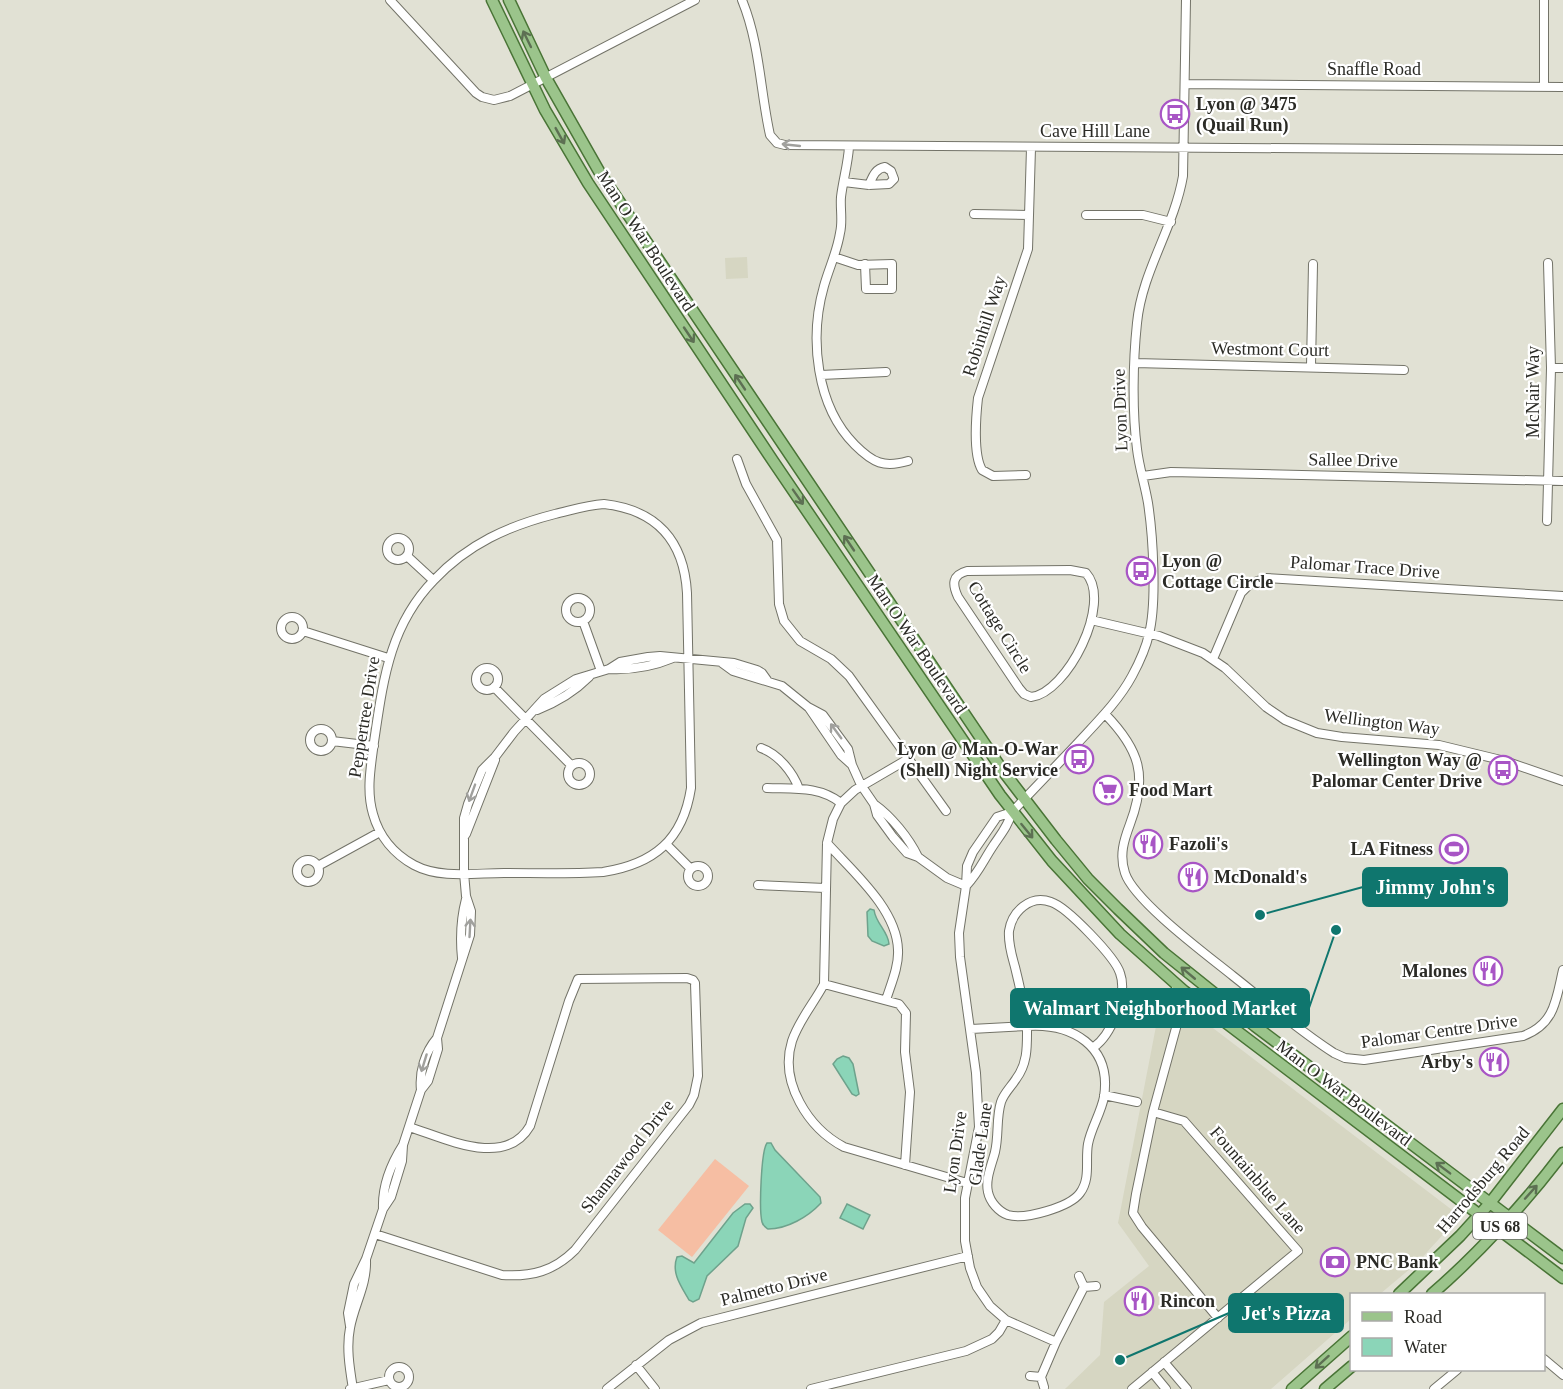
<svg xmlns="http://www.w3.org/2000/svg" width="1563" height="1389" font-family="'Times New Roman',serif">
<rect width="100%" height="100%" fill="#e1e1d4"/>
<!-- built -->
<path fill="#d6d6c2" d="M747,257L748,278L726,279L725,258Z
M1163,990L1460,1216L1417,1263L1380,1294H1352L1351,1319L1271,1389H1065L1100,1355L1104,1302L1149,1266L1118,1223Z"/>
<!-- green -->
<path fill="#f6bea3" d="M715,1159L749,1186L692,1257L658,1230Z"/>
<!-- water -->
<path fill="#8bd5b8" stroke="#6ea28c" stroke-width="1.5" d="M870,909L874,910C876,924 888,931 889,944L884,946L872,941L868,936L867,912Z
M843,1056L849,1058L853,1064L859,1094L856,1096L852,1094L833,1064L837,1059Z
M767,1143H771L775,1150L820,1197L821,1203C808,1217 787,1229 768,1229C765,1227 763,1226 762,1222C759,1210 761,1151 767,1143Z
M745,1204H750L753,1208L746,1218L738,1246L707,1276L699,1299L693,1302L689,1300C681,1286 671,1273 677,1257L682,1256L694,1263L733,1213Z
M847,1204L870,1215L863,1229L840,1218Z"/>
<g fill="none" stroke-linecap="round" stroke-linejoin="round">
<!-- minor casing -->
<g stroke="#737368" stroke-width="10">
<path id="minor" d="M390,0L476,93L482,97L494,100L510,96L695,0
M742,0C760,44 760,90 770,135L777,143L785,145L1563,150
M1185,84L1563,87
M1544,87V0
M849,147C848,164 843,180 841,197C840,209 843,221 840,233C837,252 829,268 824,286C809,338 816,406 855,445C873,463 884,468 908,461
M844,182L869,185L889,184L894,179L891,171L885,167C875,169 873,176 869,185
M974,214L1029,215
M1086,215H1143L1171,222
M834,257L858,265L892,264V289H866L865,264
M1135,363L1404,370
M1311,366L1313,264
M1551,368H1563
M821,375L886,372
M737,459L746,484L777,540L779,604L784,621L800,641L831,659L849,676L946,811
M1026,475L993,476L982,470C973,455 976,416 978,398L1028,249L1031,148
M1143,476L1171,472L1563,481
M604,504C657,510 684,541 687,593L691,788C683,840 654,864 603,872C570,874 537,873 504,873C475,873 440,879 414,865C394,854 379,836 373,814C366,790 371,766 374,742C383,682 389,626 434,580C468,544 508,526 555,514C572,510 587,505 604,504Z
M1547,521L1551,368L1548,263
M387 549a11 11 0 1 1 22 0a11 11 0 1 1-22 0Z
M407,556L433,580
M1070,570L1086,573C1113,603 1067,693 1031,697L1024,694L1019,688L958,597C952,584 952,575 967,571Z
M566 610a12 12 0 1 1 24 0a12 12 0 1 1-24 0Z
M281 628a11 11 0 1 1 22 0a11 11 0 1 1-22 0Z
M1091,620L1159,636L1203,653L1225,668L1266,707L1285,720L1317,733L1342,737L1439,745L1505,761L1563,781
M583,621L601,671
M303,631L388,658
M1213,659L1241,593L1250,584L1266,578L1563,596
M722,663L733,671L782,686L808,707L823,715L848,749L852,765L861,785L874,804L877,815L893,837L907,853L918,857L947,878L966,886
M476 679a11 11 0 1 1 22 0a11 11 0 1 1-22 0Z
M609,669C630,670 654,666 673,658
M494,687L571,765
M809,708L841,755L851,764
M537,710C555,703 575,691 589,677
M1105,714C1140,750 1148,776 1130,824C1124,840 1119,855 1125,873C1134,901 1207,955 1233,976C1266,1002 1298,1030 1334,1053L1345,1058L1364,1060L1523,1036C1555,1024 1556,1000 1563,970
M310 740a11 11 0 1 1 22 0a11 11 0 1 1-22 0Z
M332,741L374,746
M761,748C778,754 793,772 799,789
M568 774a11 11 0 1 1 22 0a11 11 0 1 1-22 0Z
M767,788C795,789 819,786 841,803
M874,804C891,816 909,838 918,857
M1012,812L997,817L973,852L967,866L966,886L959,933L960,957L976,1073L979,1127L965,1198V1241L970,1268L977,1287L990,1306L1006,1320L1056,1342
M466,834L495,760
M827,843C852,871 897,909 898,950C899,966 891,984 886,1000
M667,845L691,869
M297 871a11 11 0 1 1 22 0a11 11 0 1 1-22 0Z
M318,866L380,832
M688 876a10 10 0 1 1 20 0a10 10 0 1 1-20 0Z
M758,885L825,888
M966,886C979,872 983,861 993,846C1001,834 1008,826 1012,812C1033,790 1054,768 1075,746C1095,724 1118,702 1132,676C1139,663 1146,648 1149,634C1157,602 1153,536 1148,503C1145,485 1139,467 1137,449C1132,411 1133,361 1137,323C1142,271 1174,228 1183,176L1186,0
M462,958C460,938 461,918 466,899
M824,984C814,1003 799,1020 792,1041C779,1082 808,1128 844,1147L967,1183
M824,984L827,843L833,819L841,803L855,790L908,759
M824,984L899,1004L906,1013L905,1052L910,1092L905,1165
M1179,1017L1184,1011L1198,1002
M971,1029L1027,1026C1072,1023 1112,1046 1104,1097C1101,1113 1091,1128 1088,1144C1085,1161 1091,1178 1080,1193C1070,1207 1025,1220 1008,1215C999,1212 990,1202 988,1192C985,1179 992,1164 995,1152C999,1135 996,1118 1001,1102C1004,1093 1011,1087 1016,1079C1028,1063 1027,1046 1027,1027V1026C1024,1006 1020,987 1015,967C1012,956 1008,944 1009,931C1012,912 1030,894 1051,902C1067,907 1115,957 1120,973C1128,995 1111,1035 1094,1047
M421,1090C419,1072 425,1052 437,1038
M1104,1095L1137,1102
M1153,1112L1136,1194L1133,1213L1142,1227L1218,1318
M383,1209C382,1186 391,1164 403,1145
M375,1234L502,1275C532,1277 554,1271 575,1250L689,1105L694,1095L698,1076L695,983L693,980L687,978L578,979L569,1001L530,1126C505,1169 445,1138 409,1127
M1084,1287L1096,1286
M350,1326L348,1313L354,1284L366,1259L383,1209L391,1197L402,1161L403,1145L421,1090L428,1081L438,1049L437,1038L470,935L471,911L466,896L464,873V818L468,804L482,770L495,757L514,732L544,699L576,679L609,669L620,662L648,657L660,656L734,663L757,670L762,673L767,680
M1544,1359L1563,1375
M1164,1362L1187,1389
M636,1365L655,1389
M389 1377a10 10 0 1 1 20 0a10 10 0 1 1-20 0Z
M1152,1372L1166,1389
M1030,1376L1041,1377L1044,1387
M1041,1377L1056,1342L1084,1287L1079,1276
M350,1389L389,1380
M353,1389C350,1370 346,1348 350,1328C354,1305 367,1285 366,1260
M607,1389L669,1340L701,1323L968,1256
M811,1389L966,1351L992,1339L999,1332L1006,1320
M1132,1389L1298,1251L1184,1121L1153,1112L1179,1017L1178,992L1175,983
M1434,1389L1457,1370"/>
</g>
<!-- major casing -->
<g stroke="#497436" stroke-width="13">
<path id="major" d="M492,0L545,110L588,183L773,461L1000,795L1052,861L1120,934L1184,991L1563,1278
M509,0L546,78L600,173L1003,771L1056,840L1088,879L1118,909L1164,953L1255,1026L1563,1258
M1399,1294L1460,1236L1490,1203L1563,1109
M1432,1294C1477,1255 1527,1201 1563,1153
M1292,1389L1352,1336
M1325,1389L1352,1366"/>
</g>
<!-- minor -->
<use href="#minor" stroke="#fff" stroke-width="8"/>
<!-- major -->
<use href="#major" stroke="#9bc48b" stroke-width="10"/>
</g>
<!-- one-way arrows -->
<defs><path id="oneway-shaft" d="M-6 0H5M1.5-3L5.5 0L1.5 3" fill="none" stroke-width="1.6" stroke-linecap="round" stroke-linejoin="round" transform="scale(1.5)"/></defs>
<g stroke="#5d7053">
<use href="#oneway-shaft" transform="translate(527 39) rotate(-116)"/>
<use href="#oneway-shaft" transform="translate(560 136) rotate(61)"/>
<use href="#oneway-shaft" transform="translate(689 335) rotate(56)"/>
<use href="#oneway-shaft" transform="translate(740 382) rotate(-124)"/>
<use href="#oneway-shaft" transform="translate(798 497) rotate(55)"/>
<use href="#oneway-shaft" transform="translate(849 543) rotate(-124)"/>
<use href="#oneway-shaft" transform="translate(1027 831) rotate(51)"/>
<use href="#oneway-shaft" transform="translate(1188 973) rotate(-140)"/>
<use href="#oneway-shaft" transform="translate(1443 1168) rotate(-143)"/>
<use href="#oneway-shaft" transform="translate(1531 1192) rotate(-48)"/>
<use href="#oneway-shaft" transform="translate(1322 1362) rotate(138)"/>
</g>
<g stroke="#a0a09d">
<use href="#oneway-shaft" transform="translate(791 145) rotate(-174)"/>
<use href="#oneway-shaft" transform="translate(836 731) rotate(-126)"/>
<use href="#oneway-shaft" transform="translate(472 793) rotate(110)"/>
<use href="#oneway-shaft" transform="translate(470 928) rotate(-87)"/>
<use href="#oneway-shaft" transform="translate(424 1063) rotate(107)"/>
</g>
<!-- icons -->
<defs>
<g id="bus-ring" transform="scale(1.5)"><circle r="9.5" fill="#fff" stroke="#a855c5" stroke-width="1.5"/><path d="M-5-6H5V4H4V6H2V4H-2V6H-4V4H-5ZM-3.5-4V0h7V-4ZM-3.5 1.2v1.5H-2V1.2ZM2 1.2v1.5H3.5V1.2Z" fill="#a855c5"/></g>
<g id="supermarket-ring" transform="scale(1.5)"><circle r="9.5" fill="#fff" stroke="#a855c5" stroke-width="1.5"/><path d="M-6-5.5h2.5l.6 2H6L4.5 2H-2.5L-4.4-4H-6ZM-1.5 3.2a1.3 1.3 0 1 0 .1 0ZM3 3.2a1.3 1.3 0 1 0 .1 0Z" fill="#a855c5"/></g>
<g id="restaurant-ring" transform="scale(1.5)"><circle r="9.5" fill="#fff" stroke="#a855c5" stroke-width="1.5"/><path d="M-5-6h1v4h1v-4h1v4h1v-4h1v5L-1.5 .5V6h-2V.5L-5-1ZM5-6V6H3V1.5H1.5Q1.5-4 5-6Z" fill="#a855c5"/></g>
<g id="stadium-ring" transform="scale(1.5)"><circle r="9.5" fill="#fff" stroke="#a855c5" stroke-width="1.5"/><path d="M0-5a6.5 5 0 1 0 0 10a6.5 5 0 1 0 0-10ZM-3.5-1.8h7v3.6h-7Z" fill="#a855c5"/></g>
<g id="bank-ring" transform="scale(1.5)"><circle r="9.5" fill="#fff" stroke="#a855c5" stroke-width="1.5"/><path d="M-6-4H6V4H-6ZM0-2.3a2.3 2.3 0 1 0 0 4.6a2.3 2.3 0 1 0 0-4.6Z" fill="#a855c5"/></g>
</defs>
<g fill-rule="evenodd">
<use href="#bus-ring" x="1175" y="114"/>
<use href="#bus-ring" x="1141" y="571"/>
<use href="#bus-ring" x="1079" y="759"/>
<use href="#bus-ring" x="1503" y="770"/>
<use href="#supermarket-ring" x="1108" y="790"/>
<use href="#restaurant-ring" x="1148" y="844"/>
<use href="#stadium-ring" x="1454" y="849"/>
<use href="#restaurant-ring" x="1193" y="877"/>
<use href="#restaurant-ring" x="1488" y="971"/>
<use href="#restaurant-ring" x="1494" y="1062"/>
<use href="#bank-ring" x="1335" y="1262"/>
<use href="#restaurant-ring" x="1139" y="1301"/>
</g>
<g text-anchor="middle" stroke-width="4.5" stroke-linejoin="round" paint-order="stroke">
<!-- shield labels -->
<rect fill="#fff" stroke="#6b6b67" stroke-width="1.5" x="1473" y="1213" width="54" height="26" rx="4.5"/>
<g font-size="16" font-weight="bold" fill="#2b2b26">
<text x="1500" y="1232">US 68</text>
</g>
<!-- street labels -->
<g font-size="18" fill="#2b2b26" stroke="#fff">
<text x="1374" y="75">Snaffle Road</text>
<text x="1095" y="137">Cave Hill Lane</text>
<text transform="translate(646 241) rotate(57)" y="6">Man O War Boulevard</text>
<text transform="translate(984 326) rotate(-72)" y="6">Robinhill Way</text>
<text transform="translate(1270 349) rotate(1)" y="6">Westmont Court</text>
<text transform="translate(1533 392) rotate(-90)" y="6">McNair Way</text>
<text transform="translate(1120 410) rotate(-92)" y="6">Lyon Drive</text>
<text transform="translate(1353 460) rotate(1)" y="6">Sallee Drive</text>
<text transform="translate(1365 567) rotate(4)" y="6">Palomar Trace Drive</text>
<text transform="translate(1000 627) rotate(58)" y="6">Cottage Circle</text>
<text transform="translate(917 644) rotate(56)" y="6">Man O War Boulevard</text>
<text transform="translate(364 717) rotate(-81)" y="6">Peppertree Drive</text>
<text transform="translate(1382 722) rotate(7)" y="6">Wellington Way</text>
<text transform="translate(1439 1031) rotate(-8)" y="6">Palomar Centre Drive</text>
<text transform="translate(1344 1093) rotate(37)" y="6">Man O War Boulevard</text>
<text transform="translate(980 1144) rotate(-82)" y="6">Glade Lane</text>
<text transform="translate(955 1152) rotate(-82)" y="6">Lyon Drive</text>
<text transform="translate(627 1156) rotate(-52)" y="6">Shannawood Drive</text>
<text transform="translate(1258 1180) rotate(49)" y="6">Fountainblue Lane</text>
<text transform="translate(1483 1180) rotate(-50)" y="6">Harrodsburg Road</text>
<text transform="translate(774 1287) rotate(-14)" y="6">Palmetto Drive</text>
</g>
<!-- poi labels -->
<g font-size="18" font-weight="bold" fill="#2b2b26" stroke="#fff" text-anchor="start">
<text x="1196" y="110">Lyon @ 3475<tspan x="1196" dy="21">(Quail Run)</tspan></text>
<text x="1162" y="567">Lyon @<tspan x="1162" dy="21">Cottage Circle</tspan></text>
<text x="1058" y="755" text-anchor="end">Lyon @ Man-O-War<tspan x="1058" dy="21">(Shell) Night Service</tspan></text>
<text x="1482" y="766" text-anchor="end">Wellington Way @<tspan x="1482" dy="21">Palomar Center Drive</tspan></text>
<text x="1129" y="796">Food Mart</text>
<text x="1169" y="850">Fazoli's</text>
<text x="1433" y="855" text-anchor="end">LA Fitness</text>
<text x="1214" y="883">McDonald's</text>
<text x="1467" y="977" text-anchor="end">Malones</text>
<text x="1473" y="1068" text-anchor="end">Arby's</text>
<text x="1356" y="1268">PNC Bank</text>
<text x="1160" y="1307">Rincon</text>
</g>
</g>
<!-- callouts -->
<path fill="none" stroke="#0f766e" stroke-width="2" d="M1260 915L1363 887M1336 930L1309 1008M1120 1360L1229 1313"/>
<g fill="#0f766e" stroke="#fff" stroke-width="2">
<circle cx="1260" cy="915" r="6"/>
<circle cx="1336" cy="930" r="6"/>
<circle cx="1120" cy="1360" r="6"/>
</g>
<g fill="#0f766e" stroke="#0f766e" stroke-width="2">
<rect x="1363" y="868" width="144" height="38" rx="6"/>
<rect x="1011" y="989" width="298" height="38" rx="6"/>
<rect x="1229" y="1294" width="114" height="38" rx="6"/>
</g>
<g font-size="20" text-anchor="middle" font-weight="bold" fill="#fff">
<text x="1435" y="894">Jimmy John's</text>
<text x="1160" y="1015">Walmart Neighborhood Market</text>
<text x="1286" y="1320">Jet's Pizza</text>
</g>
<!-- legend -->
<rect x="1350" y="1293" width="195" height="78" fill="#ffffff" stroke="#aaaaa8" stroke-width="1.5"/>
<rect x="1362" y="1312" width="30" height="9" fill="#9bc48b" stroke="#aaaaa8" stroke-width="1.5"/>
<text x="1404" y="1323" font-size="18" fill="#2b2b26">Road</text>
<rect x="1362" y="1338" width="30" height="18" fill="#8bd5b8" stroke="#aaaaa8" stroke-width="1.5"/>
<text x="1404" y="1353" font-size="18" fill="#2b2b26">Water</text>
</svg>
